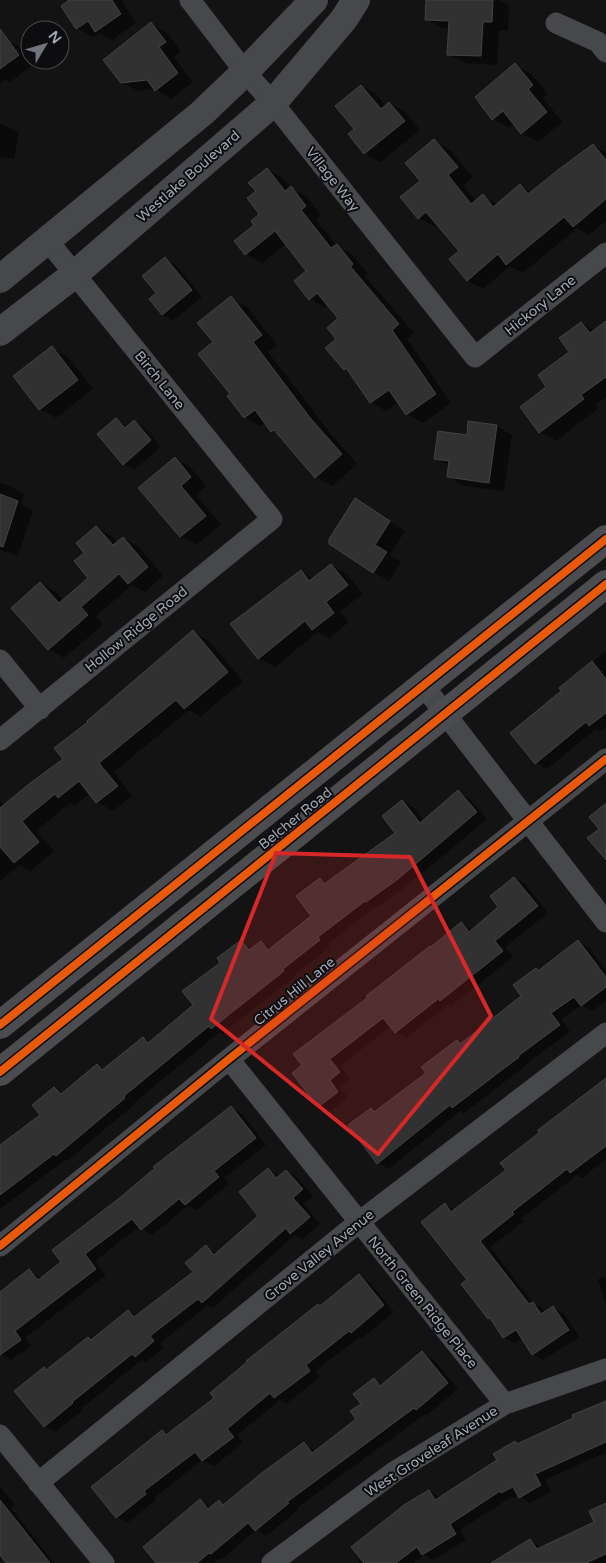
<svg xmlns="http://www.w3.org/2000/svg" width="606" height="1563" font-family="'Varela Round',sans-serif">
<rect width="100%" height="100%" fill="#131313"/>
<!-- shadow -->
<path fill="#0007" d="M71,0H121L136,23L112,40L99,33L93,37L77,28Z
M427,0H498L509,6L508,31L499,30L497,65L464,63L448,54L450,28H442L426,19Z
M151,24L167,33L181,51L174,57L193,82L171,99L155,89L138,91L121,82Z
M7,40L23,49L34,64L10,82L6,79L0,84V45Z
M516,65L531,74L548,94L543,98L562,122L538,142L522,133L515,123L509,128L493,119Z
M362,86L377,95L386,106L390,103L405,112L420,130L380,162L364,153L356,129Z
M0,123L19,133L14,159L1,157L0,163Z
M434,140L450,150L473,177L463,185L476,201L483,196L498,205L520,186L532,193L593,145L605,152L606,151V221L589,235L577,228L523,273L510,266L483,289L467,280L461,251L438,224L435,227L419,218L422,181Z
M267,169L283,178L290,187L307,197L321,215L316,220L337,246L353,255L368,274L365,276L414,333L407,339L451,403L423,423L407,414L399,402L386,411L370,402L350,372L345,369L338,339L340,319L328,305L325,308L310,299L308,271L286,244L262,263L246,254L256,225L261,214L257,191Z
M165,259L176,265L202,297L173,321L163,315L150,299L158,293Z
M231,298L247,307L277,345L268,352L327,429L357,464L332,486L316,477L280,435L272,431L266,422L260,426L245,417L232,394L215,342Z
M581,323L595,331L606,323V397L596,405L599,408L556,441L540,432L548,388L571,352Z
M52,348L68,357L93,389L56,418L40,409Z
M117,420L128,427L135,422L145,428L161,447L134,470L124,464Z
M496,426L512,435L504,491L464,486L448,476L449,466L436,458L468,436Z
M175,458L190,467L206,486L196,495L221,525L196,545L180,536Z
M0,483L8,485L24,494L21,504L33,511L18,556L0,550Z
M371,509L405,531L390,555L401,562L389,581L374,572Z
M96,527L112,536L118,543L123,538L139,547L163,576L145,592L132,585L96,616L103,625L64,658L49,649L12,608L41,583L56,592L64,601L90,578Z
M331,565L347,574L363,594L340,611L349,622L329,638L318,632L275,667L259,658L301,571L314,579Z
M193,632L209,641L243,681L200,717L189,710L114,772L132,796L113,811L97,802L90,793L74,806L70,803L36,831L54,851L30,871L19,865L0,881V801L6,805L65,759L90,723Z
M606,651V727L601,731L596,729L547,769L536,763L512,734L563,691L560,688Z
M458,792L469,798L487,819L409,884L377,907L376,906L328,944L330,947L293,976L294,977L222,1034L220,1032L134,1103L135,1104L67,1161L65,1160L0,1209V1154L42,1115L54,1088L64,1094L97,1066L105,1070L143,1038L150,1042L194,1005L221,963L241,941L252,949L261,942L272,949L313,917L320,880L327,884L397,833L402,801L413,807L424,821Z
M515,878L525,884L548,913L505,947L513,957L451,1006L449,1004L406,1038L396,1032L391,1026L340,1066L350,1079L339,1086L348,1098L329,1112L319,1106L293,1073L461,924L472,930L500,907Z
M578,942L589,948L606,970V1001L593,1011L581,1005L561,1019L570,1032L528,1062L529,1063L464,1113L460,1111L389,1169L378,1163L371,1109L376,1112L427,1073L457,1041L461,1044L523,996Z
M606,1081V1159L582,1178L577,1175L522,1218L524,1221L490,1247L533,1303L543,1309L545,1313L553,1307L564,1314L579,1337L543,1360L533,1354L522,1339L515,1343L504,1337L493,1321L489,1318L469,1280L445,1205L455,1210L507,1170Z
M231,1108L242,1114L266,1145L224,1178L229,1184L196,1210L188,1206L152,1235L140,1226L95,1261L106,1275L25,1338L31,1346L11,1360L0,1354V1293L29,1270L41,1278L63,1262L118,1201Z
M268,1169L280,1177L286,1171L297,1177L313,1196L303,1204L320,1224L302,1239L295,1235L213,1308L208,1305L160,1343L164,1348L146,1362L142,1360L82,1408L83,1410L55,1432L44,1426V1368L48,1370L89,1338L92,1340L128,1311L137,1316L194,1272L206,1247L217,1253L260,1216Z
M359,1276L369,1282L394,1312L362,1338L360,1337L315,1371L320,1377L286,1404L280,1400L237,1435L243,1443L214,1466L202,1460L154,1498L156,1500L127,1523L117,1517L162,1431L169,1435L216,1398Z
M606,1277V1305L598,1279Z
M422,1353L433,1359L458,1389L427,1415L425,1414L297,1508L298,1510L266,1536L256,1530L222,1559L220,1558L215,1563H158L200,1501L212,1508L219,1501L225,1505L304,1444L316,1452L358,1419L363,1404L374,1380L383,1385Z
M606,1403V1456L604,1453L545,1480L551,1491L530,1503L519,1495L513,1498L511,1497L460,1530L466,1540L433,1560L424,1555L414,1563H358L429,1491L439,1497L498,1460L515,1442L519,1444Z
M0,1486L15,1505L11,1508L54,1563H8L0,1553Z
M606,1504V1563H502L530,1540L542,1548L596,1522Z"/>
<!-- building -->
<path fill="#313132" stroke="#424347" d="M69,0H112L121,14L95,32L88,21L76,29L61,6Z
M426,0H493L492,22H483L481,56L447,55L449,21L425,20Z
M151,22L166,42L159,47L178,73L155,91L147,80L121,83L103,60Z
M0,29L19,55L0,69Z
M515,63L533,85L528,89L547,112L521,134L503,111L492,120L475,97Z
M361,85L381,109L389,102L405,121L364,154L348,134L354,129L335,106Z
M434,139L458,167L448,175L471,204L483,194L493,207L520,184L528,194L558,170L593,144L606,160V199L573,227L564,217L506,265L498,254L467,281L449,259L459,251L426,212L418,219L400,197L420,181L405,163Z
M267,168L285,191L291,186L306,206L301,210L331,248L337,244L353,264L350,266L399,324L392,330L436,394L406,415L389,390L370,403L346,368L344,370L325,348L336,339L327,328L338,318L317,293L309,300L294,281L306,271L275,231L245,255L234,241L254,225L251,221L259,214L247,198L256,191L248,183Z
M165,257L192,290L162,315L149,299L156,293L142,276Z
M231,296L262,335L253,342L311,419L342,454L315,478L274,430L271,432L255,410L244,418L227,396L230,394L198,354L213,342L197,323Z
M606,321V377L581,395L584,399L539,433L520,407L546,387L538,375L569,352L559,338L581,322L590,333Z
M52,346L78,380L39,410L13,376Z
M116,418L125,428L134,420L151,440L123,465L97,434Z
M468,421L497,425L489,483L447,477L449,461L434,459L438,431L467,435Z
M175,457L191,477L181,486L206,516L180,537L138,488Z
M0,494L18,501L3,547L0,546Z
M355,498L390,521L375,545L387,552L373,573L329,544V539Z
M96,526L113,545L123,537L148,567L128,584L119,574L81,607L88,615L48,650L11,608L40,582L59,603L88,578L74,561L84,553L76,543Z
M331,564L348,585L326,602L334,613L312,630L305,621L258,659L230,624L301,570L309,581Z
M193,630L228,672L184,709L176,700L99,763L118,786L96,803L79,781L58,798L55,794L22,821L39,842L14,863L0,847V808L29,784L63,759L54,748L88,722L87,721Z
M592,661L606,679V713L589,726L586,722L535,764L510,733L561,691L559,688Z
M458,790L477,812L398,879L366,902L365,901L318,937L320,940L283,969L284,971L211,1029L209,1026L124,1096L125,1098L56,1156L54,1154L0,1195V1145L40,1115L32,1105L54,1087L61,1094L97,1064L102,1070L143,1037L148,1043L193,1005L182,991L220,963L217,958L241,940L249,950L261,941L268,950L311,916L296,896L320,878L324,884L395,833L382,816L402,800L420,823Z
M606,803V860L587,838L599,829L589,817Z
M514,877L538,906L495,941L503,951L440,1001L438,999L395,1033L383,1018L330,1059L340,1072L330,1080L338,1092L318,1107L292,1073L302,1065L293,1054L367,998L366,996L430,946L431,947L461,922L469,932L498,907L490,896Z
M578,940L606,977V987L581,1006L574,997L551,1013L560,1025L518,1056L519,1057L452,1108L450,1105L377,1164L348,1125L371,1108L374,1112L426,1073L421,1067L457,1040L460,1044L521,996L513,985L536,968L538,971Z
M606,1078V1146L570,1173L567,1169L512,1212L514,1214L480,1241L529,1304L533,1302L541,1314L553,1306L569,1330L532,1355L516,1330L503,1338L490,1318L488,1319L461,1284L467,1280L421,1222L445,1203L451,1212L506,1170L500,1163L539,1133L538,1130Z
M231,1106L256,1138L214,1171L219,1177L185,1205L179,1199L141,1230L132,1219L85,1254L96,1269L15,1331L21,1340L0,1355V1292L29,1269L38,1280L61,1262L52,1250L117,1200L155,1168L153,1167Z
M268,1168L276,1178L286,1170L303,1189L293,1198L310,1217L290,1234L286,1228L202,1303L198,1299L150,1336L154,1341L135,1357L132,1354L72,1402L73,1403L44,1427L14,1391L44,1367L46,1370L88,1337L91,1340L128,1310L134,1317L193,1272L185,1263L206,1245L214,1255L258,1216L239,1192Z
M359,1274L384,1305L351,1333L349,1331L306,1365L310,1371L274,1398L270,1393L227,1429L234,1437L202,1461L195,1452L144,1491L146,1494L116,1518L91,1487L162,1430L166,1435L214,1398L210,1393L247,1362L246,1361L318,1304L320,1306Z
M422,1351L448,1383L416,1410L414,1408L287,1502L289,1503L255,1531L248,1523L211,1554L209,1553L197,1563H156L143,1547L200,1499L208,1509L219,1500L223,1505L263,1472L304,1442L312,1453L356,1419L350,1411L361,1404L353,1394L374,1378L380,1386Z
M606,1401V1442L535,1474L541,1485L519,1498L513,1487L501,1493L500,1491L450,1524L456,1534L422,1555L417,1547L396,1563H364L351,1547L404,1505L429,1490L435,1500L497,1460L493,1454L515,1441L517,1444L573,1418L572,1415Z
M0,1500L50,1563H6L0,1555Z
M606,1503V1554L586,1563H491L530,1539L537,1549L594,1522L589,1511Z"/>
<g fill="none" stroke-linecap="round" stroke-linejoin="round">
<!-- minor -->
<path stroke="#47484c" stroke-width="21" d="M190,0L245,72L273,103L475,357L606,253
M556,23L598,42L606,52
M0,660L40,709
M423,685L606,922
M0,740L272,519L48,241
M229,1059L505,1404
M0,1246L229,1059L606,759
M0,1435L104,1563
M38,1483L359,1222L606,1033
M272,1563L394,1472L505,1404L606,1369"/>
<!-- tertiary -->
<path stroke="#47484c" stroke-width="28" d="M0,279L202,113L245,72L314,0
M0,332L75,274L273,103L344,19L356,0"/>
<!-- secondary -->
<path stroke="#4b4c50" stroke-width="28" d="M0,1025L606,539
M0,1072L606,584"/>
<!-- cycleway casing -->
<g stroke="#0d0d0f" stroke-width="11">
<path id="cycleway" d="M0,1025L606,539
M0,1072L606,584
M0,1246L229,1059L606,759"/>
</g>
<!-- cycleway -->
<use href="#cycleway" stroke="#e8590c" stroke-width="8"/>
</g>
<!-- marked area -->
<path fill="#d62828" fill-opacity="0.2" stroke="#d62828" stroke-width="4" stroke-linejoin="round" d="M276,853L410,857L491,1016L378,1154L211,1019Z"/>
<g text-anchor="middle" stroke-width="4" stroke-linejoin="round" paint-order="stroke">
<!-- street labels -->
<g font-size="14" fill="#a3a8b5" stroke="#0d0d0f">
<text transform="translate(188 176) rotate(-41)" y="5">Westlake Boulevard</text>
<text transform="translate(333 179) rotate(52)" y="5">Village Way</text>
<text transform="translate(540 305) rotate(-39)" y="5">Hickory Lane</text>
<text transform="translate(160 380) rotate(51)" y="5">Birch Lane</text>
<text transform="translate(136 629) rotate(-39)" y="5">Hollow Ridge Road</text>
<text transform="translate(295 818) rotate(-39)" y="5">Belcher Road</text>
<text transform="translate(294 991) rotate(-39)" y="5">Citrus Hill Lane</text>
<text transform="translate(319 1255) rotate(-39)" y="5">Grove Valley Avenue</text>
<text transform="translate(423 1302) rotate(51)" y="5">North Green Ridge Place</text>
<text transform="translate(431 1451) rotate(-33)" y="5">West Groveleaf Avenue</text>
</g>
</g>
<!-- north arrow -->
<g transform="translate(45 45) rotate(52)"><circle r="24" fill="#0d0d0f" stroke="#494b51"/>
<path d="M0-4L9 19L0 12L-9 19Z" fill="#71747c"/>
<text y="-8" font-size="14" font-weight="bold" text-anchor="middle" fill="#a3a8b5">N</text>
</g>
</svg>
